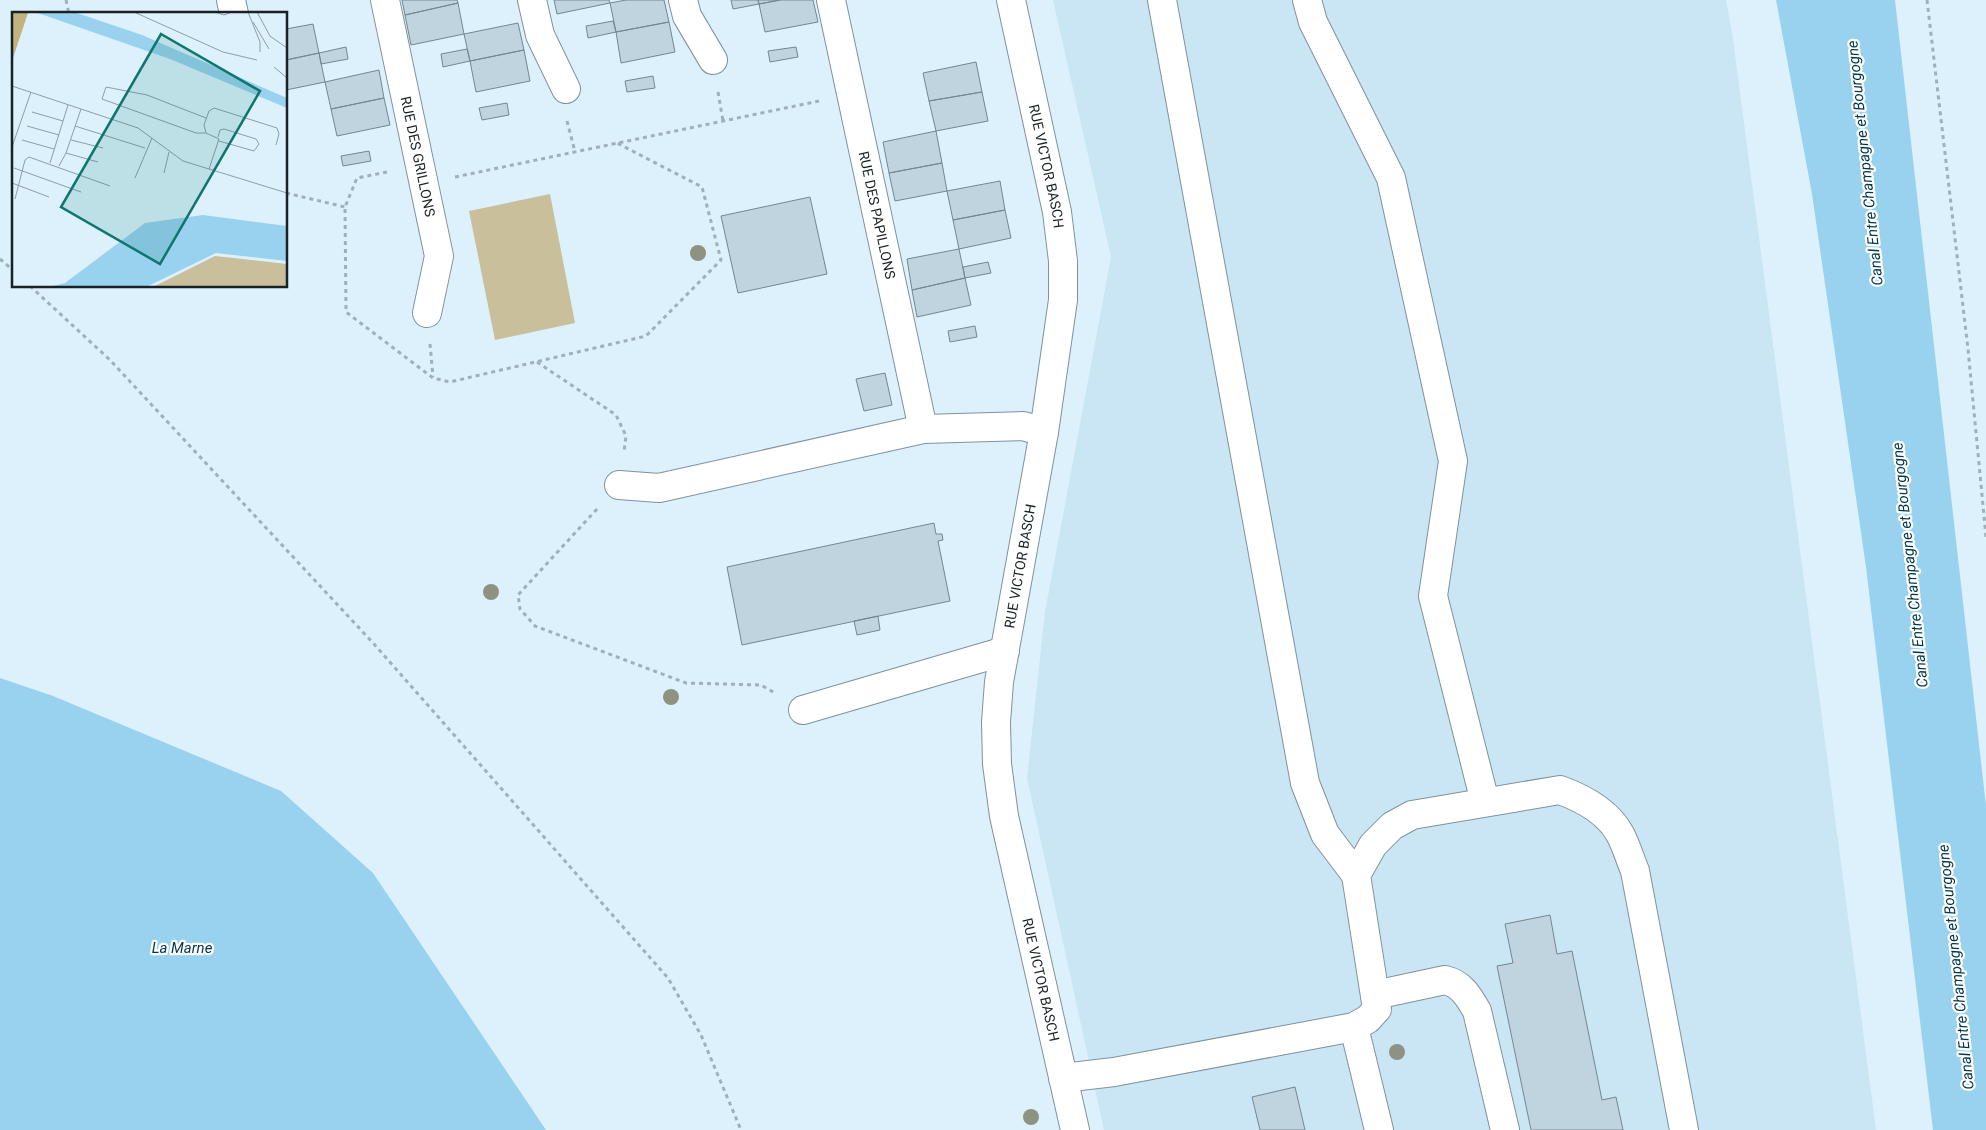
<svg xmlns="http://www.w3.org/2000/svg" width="1986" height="1130" font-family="Roboto,sans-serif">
<rect width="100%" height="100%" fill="#dcf1fc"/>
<!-- built -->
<path fill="#cae6f5" d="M1053,0H1726L1733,39L1876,1130H1104L1027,778L1045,612L1111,257Z"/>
<!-- green -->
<path fill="#c9bf9b" d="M550,194L575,323L495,340L469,211Z"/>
<!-- water -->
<path fill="#98d2ef" d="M1776,0H1895L1986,806V1130H1933L1866,567L1812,194Z
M0,678L53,696L281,791L373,873L546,1130H0Z"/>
<!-- building -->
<path fill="#c0d4df" stroke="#748790" d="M402,0H457L458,3L405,15Z
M554,0H609L610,3L557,14Z
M626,0H664L669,22L616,32L610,3Z
M731,0H758L759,4L733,9Z
M758,0H780L759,4Z
M780,0H813L818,22L765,32L759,4Z
M458,3L464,34L411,45L405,15Z
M613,21L616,32L588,38L586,26Z
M669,22L675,52L621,63L616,32Z
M518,23L524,50L470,61L464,34Z
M313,24L319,53L286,60V29Z
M346,47L348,59L321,64L319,53Z
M796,47L798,57L770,62L768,51Z
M467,49L470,61L443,67L441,54Z
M524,50L530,81L476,92L470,61Z
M319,53L325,82L286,90V60Z
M976,62L982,92L929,101L923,73Z
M379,70L384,98L331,109L325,82Z
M653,76L655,88L627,92L625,81Z
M982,92L988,121L936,131L929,101Z
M384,98L390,125L337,136L331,109Z
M507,103L509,115L482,120L479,108Z
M936,131L942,163L889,173L883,142Z
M369,151L371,161L343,166L341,156Z
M942,163L947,191L895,201L889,173Z
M1000,181L1005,210L953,220L947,191Z
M810,197L827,274L738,293L721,216Z
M1005,210L1011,238L959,249L953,220Z
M959,249L965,278L912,290L907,259Z
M988,262L991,273L965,278L963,267Z
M965,278L971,305L917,317L912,290Z
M975,326L977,337L950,342L948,331Z
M885,373L892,405L864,411L856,379Z
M934,523L936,534H942L943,540L938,541L950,601L742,645L727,567Z
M878,616L880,630L857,635L854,621Z
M1550,915L1557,954L1572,951L1602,1100L1616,1097L1623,1130H1531L1497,966L1513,963L1505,924Z
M1295,1087L1305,1130H1260L1252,1097Z"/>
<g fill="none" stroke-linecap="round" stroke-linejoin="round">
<!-- minor casing -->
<g stroke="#7f929c" stroke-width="30">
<g id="minor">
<path d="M231,0L234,14"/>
<path id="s1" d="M385,0L439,256L427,313"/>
<path d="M532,0L540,35L566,89"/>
<path d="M683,0L687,16L713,60"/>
<path id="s2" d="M831,0L923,429"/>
<path id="s3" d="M1011,0L1057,212L1063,261V300L1044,432L999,682L996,722L997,764L1004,816L1075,1130"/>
<path d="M1162,0L1305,783L1325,834L1356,875"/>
<path d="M1307,0L1313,22L1391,178L1453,461L1433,596L1485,802"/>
<path d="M619,485L659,488L923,429L1023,426L1044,432"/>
<path d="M803,710L1005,651"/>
<path d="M1375,995L1445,980C1462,984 1469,997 1477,1011L1505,1130"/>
<path d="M1354,1027L1379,1130"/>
<path d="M1063,1078L1114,1072L1354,1027L1368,1019L1377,1009L1356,875L1373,845L1392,826L1412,815L1560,790C1582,798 1608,812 1620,834C1626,845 1630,859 1635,871L1684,1130"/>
</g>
</g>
<!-- path -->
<path stroke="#9fb0b8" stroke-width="3" stroke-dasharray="4 4" stroke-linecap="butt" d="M66,0L69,14
M1927,0L1968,349L1986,537
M718,92L723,121
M567,121L575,152
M387,172L357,178L345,207L346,312L433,378L450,382L646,336L721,260L702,187L617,143
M455,177L819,101
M286,193L345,207
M0,259L14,271
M30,286L110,360L374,644L668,978L701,1035L741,1130
M430,344L433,377
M537,362L616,415L626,436L624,452
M597,509L518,595L520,609L535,626L686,683L761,685L775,693"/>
<!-- minor -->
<use href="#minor" stroke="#fff" stroke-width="28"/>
</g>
<!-- trees -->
<g fill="#8e9280">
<circle cx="698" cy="253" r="8"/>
<circle cx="491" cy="592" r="8"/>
<circle cx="671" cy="697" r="8"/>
<circle cx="1397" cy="1052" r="8"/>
<circle cx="1031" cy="1117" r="8"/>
</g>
<g text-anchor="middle" stroke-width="4.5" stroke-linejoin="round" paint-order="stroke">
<!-- street labels -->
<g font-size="14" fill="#192124" stroke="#fff">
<text dy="5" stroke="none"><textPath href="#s1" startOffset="160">RUE DES GRILLONS</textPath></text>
<text dy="5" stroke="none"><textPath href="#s3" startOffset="170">RUE VICTOR BASCH</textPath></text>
<text dy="5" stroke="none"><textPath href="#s2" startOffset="220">RUE DES PAPILLONS</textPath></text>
<text transform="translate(1020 566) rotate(-80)" y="5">RUE VICTOR BASCH</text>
<text dy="5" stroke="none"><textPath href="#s3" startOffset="995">RUE VICTOR BASCH</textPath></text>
</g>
<!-- water labels -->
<g font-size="15" font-style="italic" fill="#02364a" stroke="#fff">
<text transform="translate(1865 163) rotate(-96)" y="5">Canal Entre Champagne et Bourgogne</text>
<text transform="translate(1910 565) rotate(-96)" y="5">Canal Entre Champagne et Bourgogne</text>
<text x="182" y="953">La Marne</text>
<text transform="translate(1956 967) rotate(-96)" y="5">Canal Entre Champagne et Bourgogne</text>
</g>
</g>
<!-- overview -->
<g transform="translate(12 12)">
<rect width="275" height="275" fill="#dcf1fc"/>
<path d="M203,244L275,252V275H141Z" fill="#c9bf9b"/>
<path d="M0,0L16,1L0,49Z" fill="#c1b37e"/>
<path d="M23,0H62L130,23L275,86V96L158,47ZM191,203L275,214V249L204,241L134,275H37L53,271L133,211Z" fill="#98d2ef"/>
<path fill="none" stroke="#8e9ea6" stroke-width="1" d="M122,0L211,40L245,48M203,0L212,3L220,0M236,0L248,30V40M245,0L258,24L275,36M241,10L257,37M262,55L275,66M0,74L126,116L171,149L275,181M20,100L51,109M15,114L47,123M63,114L133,136M194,121H184L90,87L94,75L135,83L194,106M206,125L208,118L212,117L244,127L247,132L242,139L207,129M10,128L42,137M59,128L91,136M0,135L19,80M54,141L86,150M38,151L56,93M47,154L54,141L69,97M2,156L69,180M197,157L207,127L194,121L192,113L197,99L202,96L265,116L267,122L264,133M152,161L157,140M123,166L140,126M0,171L37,185M3,187L13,148L17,145L98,174"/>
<path fill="#0f766e" fill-opacity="0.15" stroke="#0f766e" stroke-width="2.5" d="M149,22L248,79L148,252L49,195Z"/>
<rect width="275" height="275" fill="none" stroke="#192124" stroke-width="2.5"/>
</g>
</svg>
